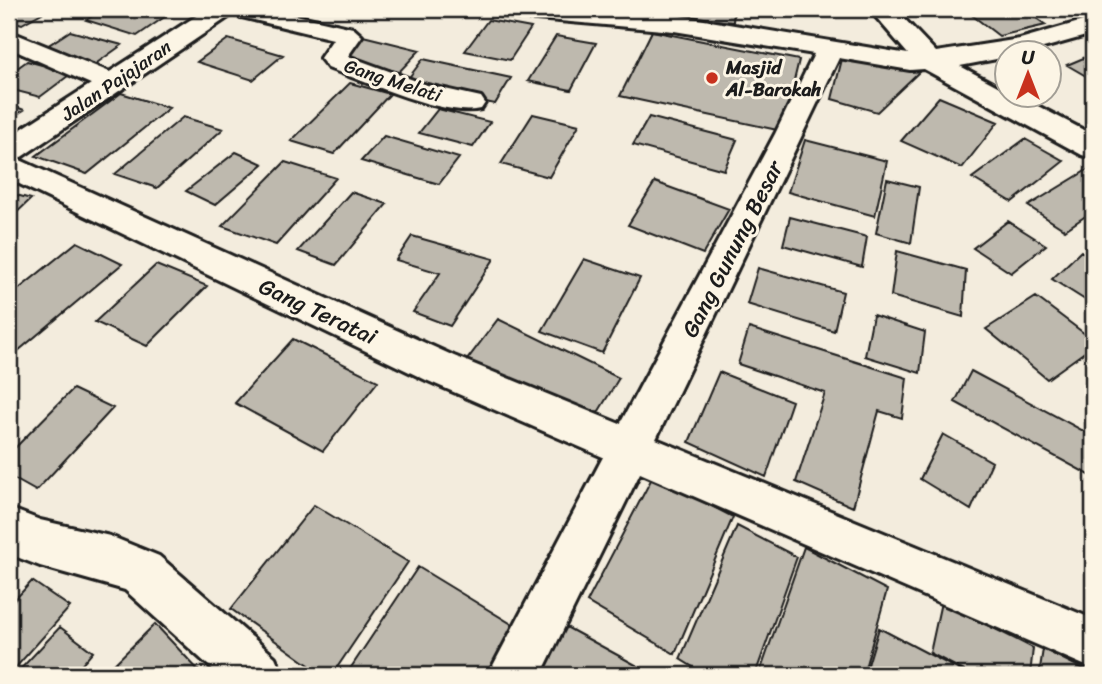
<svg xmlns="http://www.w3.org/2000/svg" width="1102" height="684" font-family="Sriracha,sans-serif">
<rect width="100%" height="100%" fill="#f3ecdd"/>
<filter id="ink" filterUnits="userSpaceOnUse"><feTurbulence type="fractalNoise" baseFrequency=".0143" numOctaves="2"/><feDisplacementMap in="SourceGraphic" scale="14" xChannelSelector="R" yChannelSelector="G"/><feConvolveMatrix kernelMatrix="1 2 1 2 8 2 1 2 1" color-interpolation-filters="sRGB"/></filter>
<g filter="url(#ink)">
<!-- building -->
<path fill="#beb9ae" stroke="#1c1c1c" stroke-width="2" d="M9,9H49L22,24L9,20Z
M104,9H176L137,36L86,20Z
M685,9H734L733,22L684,17Z
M964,9H1023L1046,25L999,36Z
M488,20L531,28L510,60L465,51Z
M70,31L122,45L94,65L41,50Z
M652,31L799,60L782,131L620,96Z
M363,36L420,50L399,72L341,57Z
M556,36L596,43L571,90L528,81Z
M228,39L283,55L253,80L197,62Z
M1093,54V80L1067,65Z
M843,55L920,71L877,112L832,99Z
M423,59L511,78L495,104L404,84Z
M27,61L72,73L40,97L9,89V74Z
M350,83L390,94L334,154L291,141Z
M121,93L169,108L87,174L36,156Z
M939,97L998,122L962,168L901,141Z
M9,104L24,110L9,119Z
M438,109L490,122L473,147L419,133Z
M533,114L579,125L549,177L501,164Z
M183,117L223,129L157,188L115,174Z
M649,117L737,140L724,170L633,145Z
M384,136L459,158L439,184L361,161Z
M1025,139L1064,161L1012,202L972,178Z
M805,140L887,161L875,216L788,192Z
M236,152L263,164L215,205L186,191Z
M285,162L336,178L276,245L222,226Z
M1092,167L1093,211L1065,230L1028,206Z
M887,179L919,187L911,243L876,233Z
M655,182L729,209L703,254L628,225Z
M351,192L387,204L336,265L298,251Z
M9,193L31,199L9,220Z
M790,217L867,237L862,267L783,245Z
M1008,221L1046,245L1011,273L973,248Z
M412,236L494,259L450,326L413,312L440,273L396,260Z
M77,242L122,264L18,351L9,346V297Z
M897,251L966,270L963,317L891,296Z
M1081,251L1093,259V305L1052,279Z
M584,259L640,278L602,353L542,331Z
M156,265L207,286L147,346L95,322Z
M758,268L843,292L834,331L747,304Z
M1036,297L1093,340V346L1047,379L986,329Z
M873,315L925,332L920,373L865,356Z
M498,319L619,378L588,429L464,364Z
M749,328L907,378L902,418L879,411L853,507L796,482L825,393L738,364Z
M293,339L378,381L323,451L235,403Z
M971,371L1093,436V477L955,402Z
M719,372L792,401L766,477L689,442Z
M73,389L113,408L36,491L9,476V454Z
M943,434L992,462L971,510L920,479Z
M653,476L733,517L675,654L587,602Z
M314,505L408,562L332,675H323L231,609Z
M737,526L797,557L755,675H706L680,659Z
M804,547L887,590L863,675H759Z
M418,567L518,628L492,675H346Z
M32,581L70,607L9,675V606Z
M941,602L1033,648L1030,675H972L930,653Z
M557,622L654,675H531Z
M155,624L203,675H103Z
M60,627L93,652L73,675H15Z
M879,628L969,675H865Z
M1043,649L1093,674V675H1039Z"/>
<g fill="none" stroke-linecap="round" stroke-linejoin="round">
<!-- street casing -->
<g stroke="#1c1c1c" stroke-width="6">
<path id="street" d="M226,9H269L353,28L362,36L348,56L427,85L481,97L485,103L481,109C447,118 364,81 328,68L320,58L333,39L229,14Z
M490,9H592L674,15L908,54L869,9H895L936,52L1020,39L1093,18V34L1029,52H1007V57L960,66L1007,91V94H1015L1093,135V158L1082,155L924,69L910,70L839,58L656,439L1093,619V669L640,473L541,675H488L603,457L426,380L9,179V155L454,356L620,424L775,134L814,54L674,31L502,16L493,14Z
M9,31L122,77L126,83L122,89L112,91L102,89L9,48Z
M9,508L40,520L110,536L159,556L275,657L283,675H219L125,590L40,566L9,554Z"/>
</g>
<!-- secondary casing -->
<g stroke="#1c1c1c" stroke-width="6">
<path id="secondary" d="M207,9H236L233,14L20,158L9,161V137Z"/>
</g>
<!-- street -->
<use href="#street" fill="#fcf5e5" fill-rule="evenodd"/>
<!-- secondary -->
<use href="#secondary" fill="#fcf5e5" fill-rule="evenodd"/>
</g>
</g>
<!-- markers -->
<circle fill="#c8321e" stroke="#fcf5e5" stroke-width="2.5" cx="712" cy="78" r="7"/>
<g text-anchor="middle" stroke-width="6" stroke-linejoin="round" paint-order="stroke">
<!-- far-poi labels -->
<g font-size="19" font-weight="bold" fill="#1c1c1c" stroke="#fcf5e5" text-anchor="start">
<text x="726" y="74">Masjid<tspan x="726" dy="22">Al-Barokah</tspan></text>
</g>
<!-- far-street labels -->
<g font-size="19" fill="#1c1c1c" stroke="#fcf5e5">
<text transform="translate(116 80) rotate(-34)" y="7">Jalan Pajajaran</text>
<text transform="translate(393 80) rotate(18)" y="7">Gang Melati</text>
</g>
<!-- street labels -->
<g font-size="23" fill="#1c1c1c" stroke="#fcf5e5">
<text transform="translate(732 249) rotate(-63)" y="8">Gang Gunung Besar</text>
<text transform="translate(318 311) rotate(25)" y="8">Gang Teratai</text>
</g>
</g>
<!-- margin -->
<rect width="1102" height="684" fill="none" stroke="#fcf5e5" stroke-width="35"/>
<rect x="18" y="18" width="1067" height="649" fill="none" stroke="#1c1c1c" stroke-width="2.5" filter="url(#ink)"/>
<!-- north arrow -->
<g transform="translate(1028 74)"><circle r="33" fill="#fcf5e5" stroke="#a29e95" stroke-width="2"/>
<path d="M0-5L12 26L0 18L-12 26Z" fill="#c8321e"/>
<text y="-10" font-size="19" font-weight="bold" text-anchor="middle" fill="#1c1c1c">U</text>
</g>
</svg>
